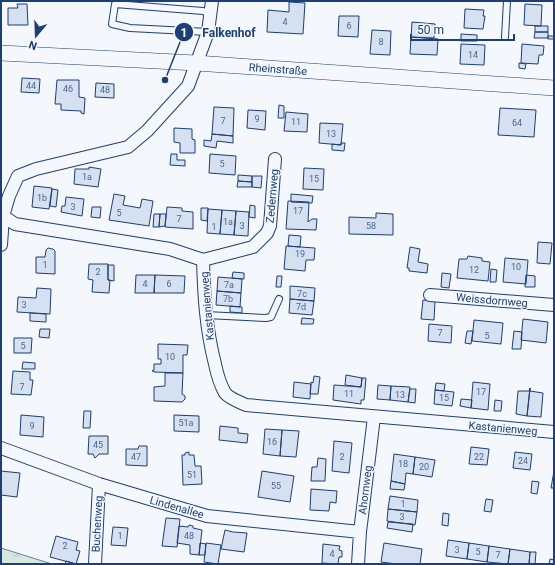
<svg xmlns="http://www.w3.org/2000/svg" width="555" height="565" font-family="Roboto,sans-serif">
<defs>
<pattern id="grass-tufts" width="24" height="20" patternUnits="userSpaceOnUse"><rect width="24" height="20" fill="#d7e8df"/><path d="M3 7l-1-3M5 7V3M7 7l1-3M15 17l-1-3M17 17v-4M19 17l1-3" fill="none" stroke="#b8c8c3"/></pattern>
</defs>
<rect width="100%" height="100%" fill="#f4f7fb"/>
<!-- grass -->
<path fill="url(#grass-tufts)" stroke="#687fa3" d="M1,548L52,564H1Z"/>
<!-- building -->
<path fill="#d5e0f0" stroke="#1d3f73" d="M289,2L305,3L303,34L267,32L268,10L289,12Z
M17,4H27L28,25H8V8H18Z
M525,4L542,5L541,26L524,25Z
M465,9L484,10L483,16H485L483,29L464,28Z
M339,16H359L358,37L338,36Z
M412,22L435,24L434,38L411,37Z
M535,26H548V32H535Z
M372,30L391,31L390,55L370,54Z
M535,32H548V38H534Z
M461,34L477,35V41H461Z
M548,36H554V39H548Z
M411,37L438,39L437,55L410,54Z
M461,44L485,45L484,65L460,64Z
M522,44L544,46L543,55H539L538,64L521,63Z
M519,63L526,64L525,69L519,68Z
M22,78L40,79L39,93L21,92Z
M57,80H79V97L85,98L84,114L81,113V111L61,110V104H55Z
M96,83L114,84V98L95,97Z
M279,105L284,106V118H278Z
M214,107L234,108L233,136L212,134Z
M500,108L536,110L534,137L498,135Z
M248,110L266,111L265,130L247,128Z
M286,112L308,114L307,132L284,131Z
M320,123L343,124L341,145L319,143Z
M174,128L192,129V139L195,140V153H180V143L174,142Z
M212,134L233,136V143L217,141L216,148L204,146V140L211,141Z
M341,143H345L344,151L332,150V144L341,145Z
M171,154H177V160H185V166L170,165Z
M210,154L236,156L235,175L209,173Z
M89,167L101,169L98,187L74,184L75,169H89Z
M304,168L324,169L323,190L303,189Z
M238,175L252,176V182L238,181Z
M252,176H262L261,188L252,187Z
M238,181L252,182V187H237Z
M34,186L52,188L49,209L32,207Z
M52,189L58,190L56,207L50,206Z
M114,194L125,196L123,205L140,208L142,199L153,201L149,226L109,220Z
M291,194L313,196L312,203L291,202Z
M66,197L84,199L82,216L61,212L62,206H65Z
M288,201L309,202L308,222L312,219H317L316,230L286,229Z
M250,205L255,206V218L249,217Z
M92,207H101L100,218L91,217Z
M167,207L182,208V211L193,212V229L165,227Z
M201,208H208L207,221L201,220Z
M208,209L222,210L220,234L207,233Z
M222,210L236,211L234,235L220,234Z
M236,211L249,212L248,236L234,235Z
M376,213L393,214V235L349,234V217L376,218Z
M154,214H160L159,227H153Z
M160,214H166L165,226L159,227Z
M289,235L301,236L300,247L288,246Z
M538,242L552,243L550,264L537,263Z
M286,246L315,248L314,260H306L305,271L284,269Z
M410,247L420,249L418,262L428,264L427,273L409,271V268H407Z
M48,248L53,249L55,251V274L36,273V257H45L46,250Z
M468,256L482,258V261L490,262L488,281L457,278L459,259H467Z
M505,258L528,260L526,284L503,282Z
M89,264H108V280H110L109,293L92,292L93,280L88,279Z
M108,265H114V281L108,280Z
M491,269L497,270L496,282H490Z
M233,272L244,273V279L232,278Z
M442,273L451,274L449,288L441,287Z
M136,275H155L154,293H135Z
M155,275L185,276L184,293H154Z
M526,275L535,276V287H525Z
M277,276H282L281,287H276Z
M218,277L242,279L241,293L217,291Z
M290,286L315,288L314,301L290,299Z
M37,288L51,289L50,314L17,312L18,297L36,298Z
M217,291L241,293L240,307L216,305Z
M290,299L314,301L312,315L289,313Z
M423,300L435,301L434,320L421,319Z
M230,306L242,307V313L230,312Z
M30,313L46,314V322L30,321Z
M302,318L314,319L313,324H301Z
M523,319L548,322L546,343L521,340Z
M474,320L503,323L501,344L472,341Z
M429,324L452,326L451,343L428,341Z
M40,329H50L49,338L39,337Z
M467,331H473L471,344L465,343Z
M514,331L522,332L521,349H512Z
M14,338H32L31,353H14Z
M158,344L188,345L187,355H183V373L154,372V371H152L154,370V364H161V359H158Z
M23,362L35,363V369H22Z
M13,371L30,372V380H33L31,395L11,394Z
M165,373H183L182,394L185,396V399L182,402L154,401V387L165,386Z
M346,375L362,378L361,387L345,385Z
M314,376L320,377L318,394H310L311,382L313,383Z
M362,378H366L364,400H361V404L333,400L334,385L361,387Z
M294,382L311,384L310,399L293,397Z
M473,382L490,384L488,410L471,408Z
M436,383L445,384L444,391L435,390Z
M378,385L391,386L390,400L377,399Z
M391,386L410,387L408,402L390,400Z
M530,388L527,416L516,414L518,391H529Z
M530,388V391L543,393L541,417L527,416Z
M410,389H416L415,403L408,402Z
M435,390L454,392L452,406L434,404Z
M461,399L472,400L471,408L460,406Z
M495,400L502,401L501,411H494Z
M84,411H91L90,428H83Z
M21,415L44,417L43,437L20,435Z
M174,415L199,416V432L174,431Z
M220,426L238,428V433L248,434L247,443L219,440Z
M265,429L282,430L280,456L263,454Z
M282,430L299,431L296,457L280,456Z
M89,436H108V454H99L95,458L93,454H88Z
M334,441L352,443L349,473L332,471Z
M139,446H147V466L126,465V449H138Z
M471,447L489,449L487,465L469,464Z
M189,452V455H194L195,466H201L202,484L183,485L182,455H185V453Z
M515,452L532,454L530,470L513,468Z
M394,454L415,457L413,474L406,473L405,484L391,481Z
M415,457L435,460L432,477L413,474Z
M318,458L326,459L325,481H311L312,467H317Z
M1,471L20,473L17,497L1,495Z
M262,471L294,476L290,502L258,497Z
M554,471V488H551Z
M391,481L405,484L404,490L390,489Z
M532,481L539,482L537,494L531,493Z
M311,489L337,491L336,503L330,502L329,511L310,510Z
M390,496L418,500L417,512L388,509Z
M486,499L493,500L491,512L484,511Z
M388,509L417,512L415,525L387,521Z
M443,513L449,514L448,526L442,525Z
M166,518L180,519L177,547L162,546Z
M388,522L413,524L412,532L387,528Z
M189,525L193,526V528L202,530L199,555L190,554V545L177,543L179,526L188,527Z
M113,527L128,528L126,546L111,545Z
M225,530L233,532L247,533L244,552L221,549Z
M56,536L78,542L76,550L80,551L76,564L50,557Z
M448,540L469,543L467,559L446,556Z
M200,543L206,544L205,555H199Z
M206,543L221,545L218,564L204,562Z
M384,543L422,549L420,564H396L381,562Z
M469,543L489,546L487,562L467,559Z
M323,544L340,546L339,550L342,551V557H339L338,564L322,563Z
M489,546L510,549L508,564L487,562Z
M510,549L530,552L529,564H508Z
M530,552H536L535,564H529Z
M550,559L554,560V564H549Z
M66,561L76,564H79H65Z"/>
<g fill="none" stroke-linecap="round" stroke-linejoin="round">
<!-- service casing -->
<g stroke="#1d3f73" stroke-width="8">
<path id="service" d="M208,32L130,28L112,24L115,4L203,11L210,14
M505,37L507,1
M206,315L266,318L271,317L279,299"/>
</g>
<!-- minor casing -->
<g stroke="#1d3f73" stroke-width="14">
<path id="minor" d="M3,216L15,224L170,249L203,260C204,296 206,329 215,364C217,374 220,384 225,393C230,399 240,402 246,405L554,432
M1,245L3,216L9,196L18,176L36,169L128,147L147,131L188,86L208,32L212,1
M203,260L253,247L267,233L270,226L275,159
M430,295L554,305
M1,448L99,484L207,516L360,532
M95,564L99,484
M358,564L360,532L374,417"/>
</g>
<!-- tertiary casing -->
<g stroke="#1d3f73" stroke-width="16">
<path id="tertiary" d="M1,53L196,63L554,88"/>
</g>
<!-- service -->
<use href="#service" stroke="#f4f7fb" stroke-width="6"/>
<!-- minor -->
<use href="#minor" stroke="#f4f7fb" stroke-width="12"/>
<!-- tertiary -->
<use href="#tertiary" stroke="#f4f7fb" stroke-width="15"/>
</g>
<g text-anchor="middle" stroke-width="3" stroke-linejoin="round" paint-order="stroke">
<!-- number labels -->
<g font-size="9" fill="#4b6792">
<text x="285" y="25">4</text>
<text x="349" y="29">6</text>
<text x="381" y="45">8</text>
<text x="473" y="58">14</text>
<text x="31" y="89">44</text>
<text x="68" y="92">46</text>
<text x="105" y="93">48</text>
<text x="257" y="122">9</text>
<text x="223" y="124">7</text>
<text x="296" y="125">11</text>
<text x="517" y="126">64</text>
<text x="331" y="137">13</text>
<text x="222" y="167">5</text>
<text x="87" y="180">1a</text>
<text x="314" y="182">15</text>
<text x="42" y="201">1b</text>
<text x="73" y="210">3</text>
<text x="298" y="214">17</text>
<text x="119" y="216">5</text>
<text x="179" y="222">7</text>
<text x="228" y="225">1a</text>
<text x="242" y="229">3</text>
<text x="371" y="229">58</text>
<text x="214" y="230">1</text>
<text x="300" y="257">19</text>
<text x="45" y="268">1</text>
<text x="516" y="270">10</text>
<text x="474" y="273">12</text>
<text x="98" y="275">2</text>
<text x="145" y="287">4</text>
<text x="169" y="287">6</text>
<text x="229" y="288">7a</text>
<text x="302" y="297">7c</text>
<text x="228" y="302">7b</text>
<text x="24" y="308">3</text>
<text x="301" y="310">7d</text>
<text x="440" y="336">7</text>
<text x="487" y="339">5</text>
<text x="23" y="349">5</text>
<text x="170" y="360">10</text>
<text x="22" y="390">7</text>
<text x="481" y="395">17</text>
<text x="349" y="397">11</text>
<text x="400" y="398">13</text>
<text x="444" y="401">15</text>
<text x="186" y="426">51a</text>
<text x="32" y="429">9</text>
<text x="272" y="445">16</text>
<text x="98" y="448">45</text>
<text x="136" y="460">47</text>
<text x="342" y="460">2</text>
<text x="479" y="460">22</text>
<text x="523" y="464">24</text>
<text x="403" y="467">18</text>
<text x="424" y="470">20</text>
<text x="192" y="478">51</text>
<text x="276" y="489">55</text>
<text x="403" y="507">1</text>
<text x="402" y="520">3</text>
<text x="120" y="539">1</text>
<text x="189" y="539">48</text>
<text x="65" y="549">2</text>
<text x="457" y="553">3</text>
<text x="478" y="555">5</text>
<text x="332" y="557">4</text>
<text x="498" y="558">7</text>
</g>
<!-- street labels -->
<g font-size="11" fill="#1d3f73" stroke="#f4f7fb">
<text transform="translate(278 69) rotate(4)" y="4">Rheinstraße</text>
<text transform="translate(272 196) rotate(-85)" y="4">Zedernweg</text>
<text transform="translate(492 300) rotate(5)" y="4">Weissdornweg</text>
<text transform="translate(207 306) rotate(-95)" y="4">Kastanienweg</text>
<text transform="translate(503 428) rotate(5)" y="4">Kastanienweg</text>
<text transform="translate(365 490) rotate(-83)" y="4">Ahornweg</text>
<text transform="translate(177 507) rotate(16)" y="4">Lindenallee</text>
<text transform="translate(97 524) rotate(-87)" y="4">Buchenweg</text>
</g>
</g>
<!-- callouts -->
<path fill="none" stroke="#1d3f73" stroke-width="1.5" d="M165 80L184 32"/>
<g fill="#1d3f73" stroke="#f4f7fb" stroke-width="1.5">
<circle cx="165" cy="80" r="4"/>
<circle cx="184" cy="32" r="10"/>
</g>
<g font-size="12" text-anchor="middle" font-weight="bold" fill="#fff">
<text x="184" y="37">1</text>
</g>
<g font-size="12" text-anchor="middle" font-weight="bold" fill="#1d3f73" stroke="#f4f7fb" stroke-width="3" stroke-linejoin="round" paint-order="stroke">
<text x="229" y="37">Falkenhof</text>
</g>
<!-- border -->
<rect width="555" height="565" fill="none" stroke="#1d3f73" stroke-width="4"/>
<!-- north arrow -->
<g transform="translate(36 36) rotate(199)" stroke="#f4f7fb" stroke-width="3" paint-order="stroke">
<path d="M0-3L7 15L0 10L-7 15Z" fill="#1d3f73"/>
<text y="-6" font-size="11" font-weight="bold" text-anchor="middle" fill="#1d3f73">N</text>
</g>
<!-- scale -->
<path d="M411 34v6h103v-6" fill="none" stroke="#1d3f73" stroke-width="2"/>
<text x="417" y="34" font-size="12" fill="#1d3f73" stroke="#f4f7fb" stroke-width="3" paint-order="stroke">50 m</text>
</svg>
